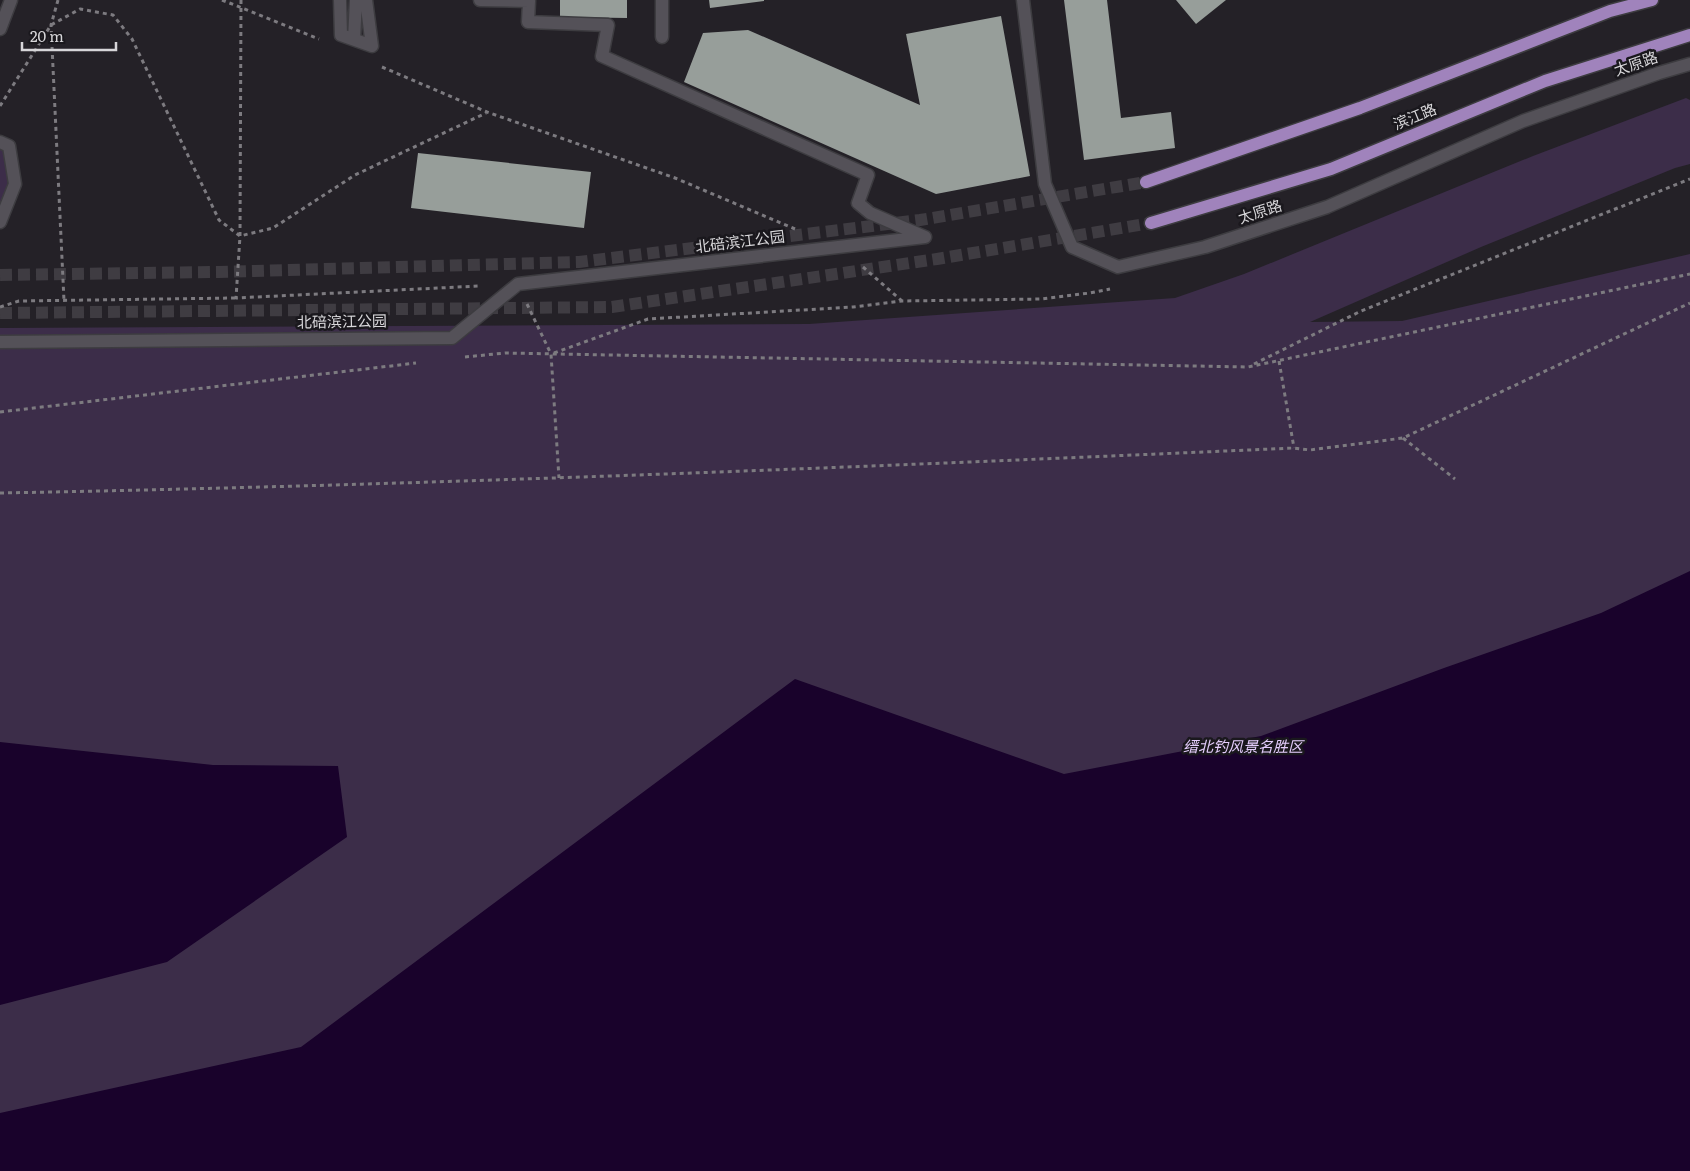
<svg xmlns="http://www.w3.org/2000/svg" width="1690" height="1171" font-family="Literata,'Noto Sans SC',serif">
<rect width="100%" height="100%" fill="#242127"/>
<!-- green -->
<path fill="#3c2d49" d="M1686,98L1690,100V164L1675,168L1481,247L1310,322L1402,321L1690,254V1171H0V328L809,324L1175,298L1244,274L1533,156Z
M0,142L9,146L15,184L0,222Z"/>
<!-- water -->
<path fill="#19022b" d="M1690,571V1171H0V1113L301,1047L795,679L1064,774L1261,736L1444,668L1601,613Z
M0,742L213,765L338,766L347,837L167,962L0,1005Z"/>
<!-- building -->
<path fill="#979e9a" d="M560,0H627V18L560,17Z
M709,0H764V1L710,8Z
M1064,0H1107L1121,118L1171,112L1175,148L1084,160Z
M1176,0H1226L1196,24Z
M1001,16L1030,176L936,194L684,82L703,33L748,30L920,105L906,34Z
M418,153L591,172L584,228L411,208Z"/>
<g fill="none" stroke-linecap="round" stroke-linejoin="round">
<!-- major-tunnel -->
<path stroke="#3f3c42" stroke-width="12" stroke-dasharray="12 6" stroke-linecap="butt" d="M0,275L219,272L579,262L920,220L1146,182
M0,313L612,307L937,259L1151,223"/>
<!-- minor casing -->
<g stroke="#3d3c40" stroke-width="15">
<path id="minor" d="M340,0L341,35L372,46L366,0
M480,0L529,1L528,22L608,25L602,56L868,175L858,203L870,213L925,237
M1023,0L1045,184L1072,247L1118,267L1205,247L1327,207L1523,121L1659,73L1690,64
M0,29L11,0
M662,37V0
M354,39L356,0
M0,142L9,146L15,184L0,222
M0,342L452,338L518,284L925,237"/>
</g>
<!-- major casing -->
<g stroke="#3d3c40" stroke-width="15">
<path id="major" d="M1146,182L1360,108L1610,11L1652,0
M1151,223L1331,169L1545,81L1690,35"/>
</g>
<!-- path -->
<path stroke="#7d7b80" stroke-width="3" stroke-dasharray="4 4" stroke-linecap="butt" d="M58,0L51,25L64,301
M222,0L319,39
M241,0L240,236L236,298L479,286
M382,67L487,112L675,178L795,229
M0,106L51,25L80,9L113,15L132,39L219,220L240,236L273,228L355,175L486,113
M863,267L902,301
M527,304L551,354L559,478
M0,307L19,301L236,298
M554,353L648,319L853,307L902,301L1041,299L1090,293L1110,289
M465,357L505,353L1248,367L1690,274
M1279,361L1294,448
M1254,364L1361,311L1690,179
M0,412L416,363
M1403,438L1455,479
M0,493C432,485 863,467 1294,448L1310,450L1403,438L1690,303"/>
<!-- minor -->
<use href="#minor" stroke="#545158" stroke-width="12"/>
<!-- major -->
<use href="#major" stroke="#a083bc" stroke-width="12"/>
</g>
<g text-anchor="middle" stroke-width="5" stroke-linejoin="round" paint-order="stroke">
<!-- street labels -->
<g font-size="15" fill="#d7d6d9" stroke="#1a181d">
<text transform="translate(1636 64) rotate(-19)" y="5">太原路</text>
<text transform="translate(1415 117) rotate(-22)" y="5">滨江路</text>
<text transform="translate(1260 212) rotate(-18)" y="5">太原路</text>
<text transform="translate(740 242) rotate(-7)" y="5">北碚滨江公园</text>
<text transform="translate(342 322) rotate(-1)" y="5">北碚滨江公园</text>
</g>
<!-- park labels -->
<g font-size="15" font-style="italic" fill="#e4cdfc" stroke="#1a181d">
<text x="1243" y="752">缙北钓风景名胜区</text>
</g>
</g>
<!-- scale -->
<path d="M22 42v8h94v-8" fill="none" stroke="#d7d6d9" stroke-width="2.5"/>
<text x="30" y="42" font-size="15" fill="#d7d6d9" stroke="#1a181d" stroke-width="4" paint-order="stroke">20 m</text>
</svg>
